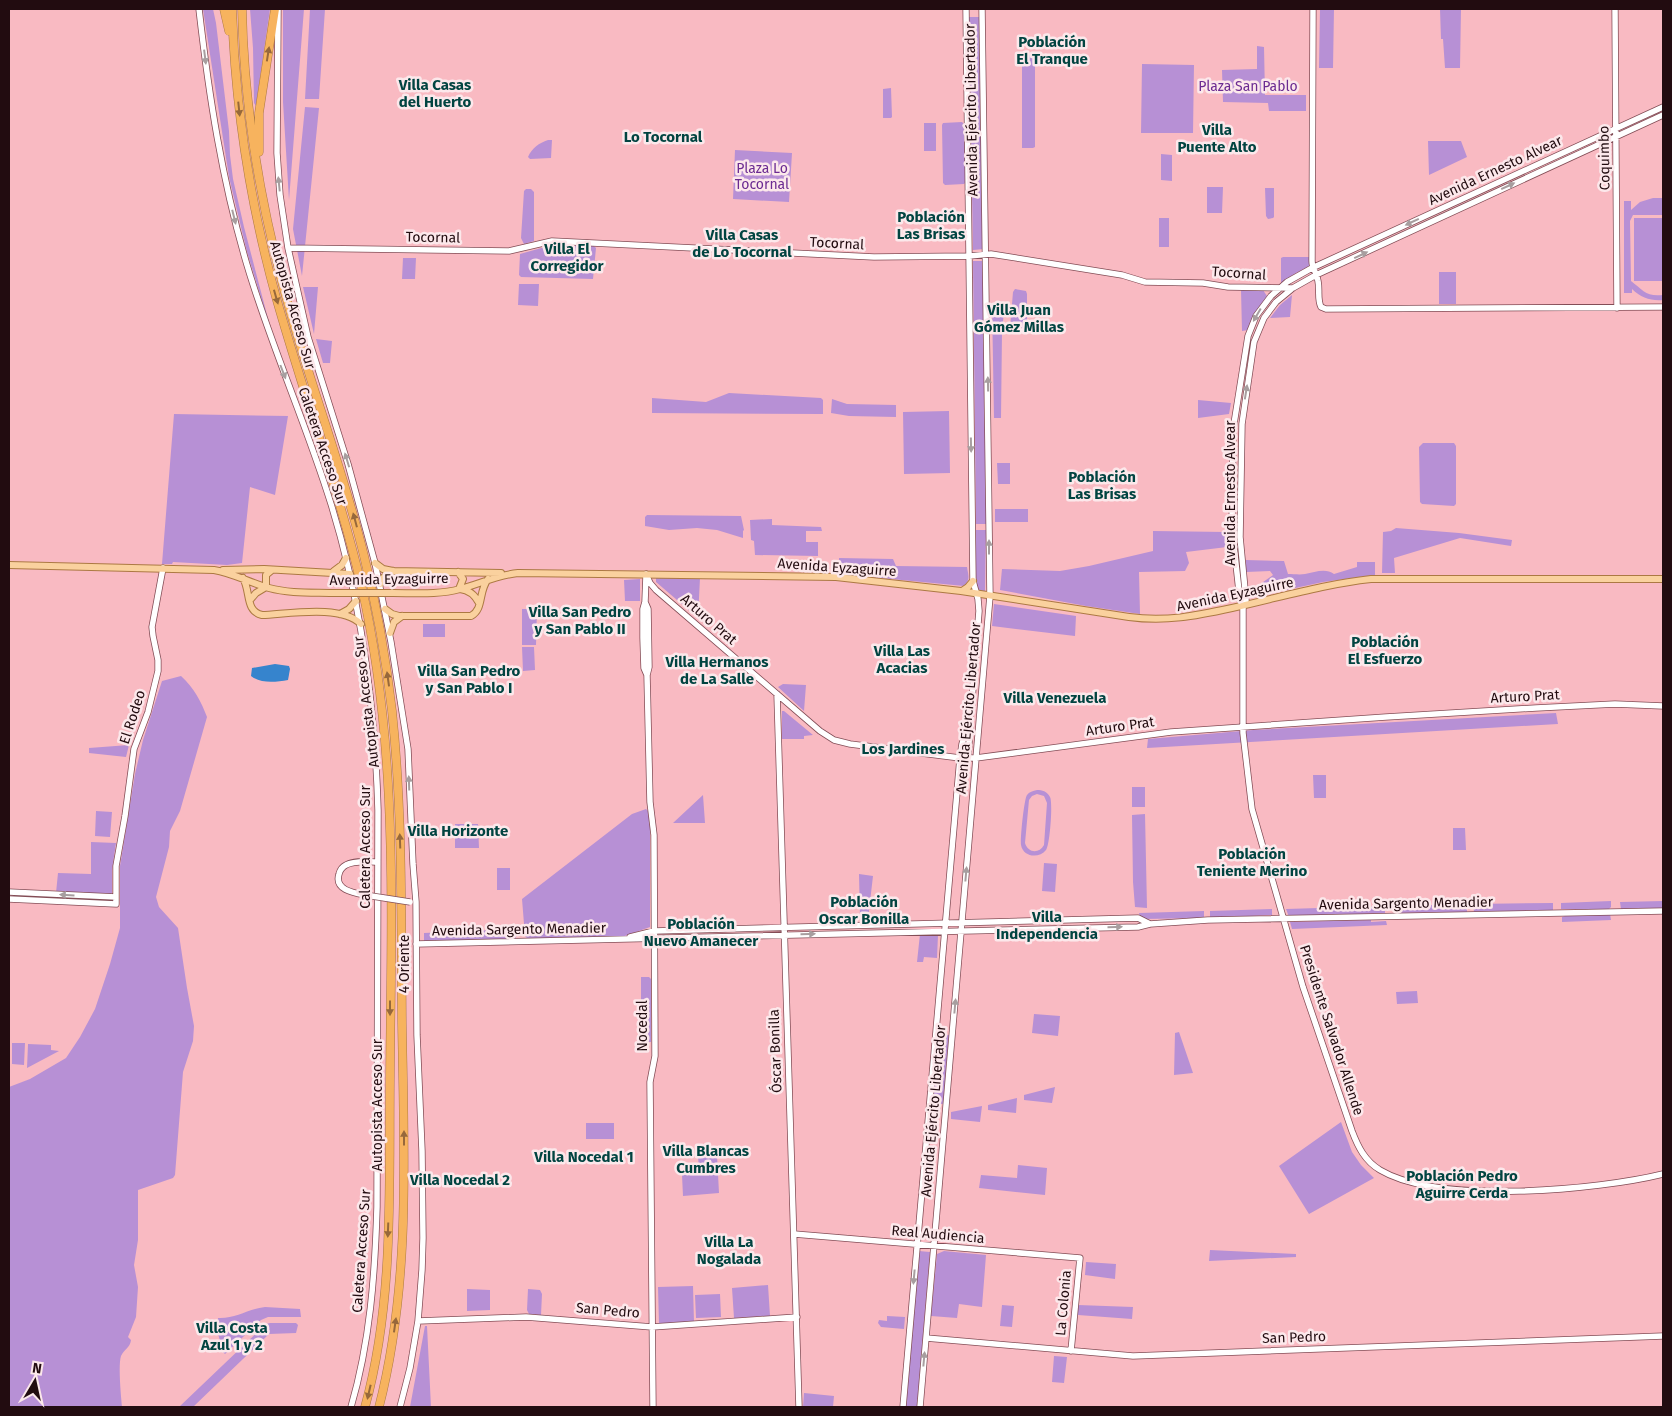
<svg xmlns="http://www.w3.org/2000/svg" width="1672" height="1416" font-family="'Fira Sans',sans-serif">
<rect width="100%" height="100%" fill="#f9bac2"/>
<!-- green -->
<path fill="#b790d5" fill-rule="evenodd" d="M203,9H213L216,23L229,131L230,155L233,179L244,227L271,330L247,252L229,177Z
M250,9H270L256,106L254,103L253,48Z
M283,9H304L289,200L283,102Z
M310,9H325L319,99H305Z
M1320,9H1334L1333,68H1319Z
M1440,9H1461L1460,68H1445L1443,39H1441Z
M969,17H981L984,249L973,250Z
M1257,46L1264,47L1265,95H1306V111H1269L1268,103L1223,102L1222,70L1257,69Z
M1022,55H1035V147L1033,148H1022Z
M1142,64L1194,65L1193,133H1141Z
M891,88L892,117L891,118H883V89Z
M305,107L319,108L302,276L293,229Z
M962,122L965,125V183L964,184L945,185L943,183L942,125L943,123Z
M924,123H936V151H924Z
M548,140H552L551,158L530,159L528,157C532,148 539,143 548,140Z
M1428,141H1461L1467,157L1429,175Z
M735,150L792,153L789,202L733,199Z
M1161,154L1172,155V181L1161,180Z
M1207,187H1223L1222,213H1207Z
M1265,188H1274V217L1273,218L1268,219L1266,216Z
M526,189H531L534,192V241L524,244L521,238L524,191Z
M1653,198H1663V215H1633L1630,221L1631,281C1643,290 1646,297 1663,295V300C1651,301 1641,298 1632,289V293H1624V201H1631V210L1640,202Z
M1159,218H1169V247H1159Z
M1634,218H1663V281H1634Z
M552,245L594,246L596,248L593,279L521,277L519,275L520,254Z
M1283,257H1310V266L1296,273L1281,283V258Z
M403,258H416L415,279H402Z
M973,261H984L987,524H976Z
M1439,272H1456V304H1439Z
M519,284H539L538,306L518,305Z
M303,287H318L314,334Z
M1015,289L1026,291L1027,294V328H1010L1013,292Z
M1241,290H1263L1267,296L1254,315L1248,330L1242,331Z
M1292,295L1290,317L1270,318L1280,305Z
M992,304L1004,311L1002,332L1001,418H994Z
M316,339L332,341L330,363H323Z
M729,393L821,398L823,400V414L652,413V398L706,402Z
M832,399L847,404L896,405V417L849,416L831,413Z
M1198,400L1231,403L1229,414L1198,418Z
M949,411L950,473L904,474L903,412Z
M174,414L288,416L275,495L250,487L242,563L227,565L173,562L172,564H162Z
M1423,443H1454L1456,446V504L1454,506L1422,504L1420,502L1419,447Z
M997,463H1010V484H998Z
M995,509H1028V522H995Z
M647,515L741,516L744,530L743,531V538L717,530L697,528L669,530L645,526V517Z
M772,519V525L821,527L822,531H806V542H818V556L755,555L754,541L751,540L750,520Z
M1396,528L1459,533L1512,540L1511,546L1460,538L1394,558L1395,573H1382L1383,532L1391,531Z
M976,530H986L985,591H978L976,587Z
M1153,531L1226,532L1227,547L1186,552L1189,563L1185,571L1139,572L1140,614L1086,606L1000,590L1002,569L1060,571L1089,566L1153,551Z
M839,558L893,559L896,566L967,567C968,575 971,579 964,586L839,574Z
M1246,560L1284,561L1288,574C1293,574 1300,575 1305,574C1315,572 1326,568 1334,574L1357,567V562H1375V575L1323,582L1250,598L1249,592L1273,575L1270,571L1246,572Z
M656,578H700L698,618L656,582Z
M640,579V601H625L624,580Z
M994,604L1076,616L1075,636L992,626Z
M522,609H537L536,645H522Z
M423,624H445V637H423Z
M522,647H534L535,670L523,671Z
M181,676C194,688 201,701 207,717L180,811L170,831L169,847L156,897L159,907L178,928L187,988L194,1026L193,1041L183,1072L175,1175L173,1178L138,1190V1240L134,1265L138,1287L136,1317L128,1337L131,1340C130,1348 124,1349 121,1356C118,1365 121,1397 122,1407H9V1087L30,1079L66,1058L80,1037L95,1009L110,964L120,928V866L135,774L143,740L162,681Z
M783,684L806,685L804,711L778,687Z
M782,711H784L813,735L804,736V739H782Z
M1556,713L1558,724L1147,748L1148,739L1253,730Z
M129,745L126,757L89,753V748Z
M1313,775H1326V798H1314Z
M1132,787H1145V807H1132Z
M1037,790C1042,790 1047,791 1050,797C1053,802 1050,845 1046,850C1039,859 1023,857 1021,845C1020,840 1024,799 1027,795C1029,792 1033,791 1037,790ZM1037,794L1044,796L1047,803L1044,845C1039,854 1028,853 1025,843L1029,800L1032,796Z
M703,795L705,823H673Z
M646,809L649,812L650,828V927L622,937L528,939L525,936L522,899L632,814Z
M96,811L112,812L110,837L95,836Z
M1145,814L1147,908L1135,907L1133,882L1132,815Z
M455,824H478L479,848H455Z
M1453,828H1465L1466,850H1453Z
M91,842L116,843L112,870V893L110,895L56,893L58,873L91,874Z
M1044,863L1057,864L1055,892L1042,891Z
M497,868H510V890H497Z
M859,874L873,876L868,919H860Z
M1611,901V907L1609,909H1561V903Z
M1663,901V908L1621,909L1620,902Z
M1553,903V910L1474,912L1473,904Z
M1467,904V912L1395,913V906Z
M1385,906V913L1289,917L1286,909Z
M1272,909V915L1210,918V911Z
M1204,911V918L1143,919L1140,917L1139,913Z
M1610,914L1611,920L1562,922V917L1565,916Z
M1371,920V922L1386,921L1387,925L1292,929L1290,922Z
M515,929L516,939L424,941V933Z
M920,934L938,935L937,958L924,957L923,962H917Z
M641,977H649L651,979V1042H641Z
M1417,991L1418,1003L1397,1004L1396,992Z
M1034,1014L1060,1016L1058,1036L1032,1033Z
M1179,1032L1193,1073L1174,1075L1175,1033Z
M938,1034L949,1035L944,1103L942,1104L933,1103L932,1101Z
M12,1043H25L24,1065L12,1064Z
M28,1044L51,1045V1050L59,1051L27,1068Z
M1055,1087L1052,1103L1024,1100V1095Z
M1017,1098L1016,1113L988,1110V1105Z
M982,1106L980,1122L951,1119V1112Z
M1341,1122L1352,1152L1361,1165L1374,1178L1309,1214L1279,1166Z
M586,1123H614V1139H586Z
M717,1155L719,1193L683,1196L682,1175L684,1172H698L699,1169L698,1156Z
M1018,1165L1047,1168L1045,1195L979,1188L981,1175L1017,1178Z
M1210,1250L1296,1254V1257L1209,1261Z
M919,1251L930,1252L917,1407H905Z
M944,1251L986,1255L982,1307L959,1304L957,1318L931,1316L937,1254Z
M1086,1262L1116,1264L1115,1279L1085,1275Z
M768,1285L770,1316L734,1318L732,1288Z
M693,1286L694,1322L659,1324L658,1287Z
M467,1289L490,1290V1310L467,1311Z
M528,1289L540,1290L542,1294L541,1315L529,1314L527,1310Z
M720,1294L721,1317L696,1318L695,1295Z
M1002,1305L1014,1306L1012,1327L1000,1326Z
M1078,1305L1133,1307L1132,1319L1078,1315Z
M265,1307L300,1309L301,1317H268L261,1320L225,1354L223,1352L217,1330L218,1318C235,1319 248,1309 265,1307Z
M887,1316L905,1317L904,1329L881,1327L878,1323L879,1320L887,1321Z
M270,1323H296L298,1325L296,1333L269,1334L193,1407H179L266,1324Z
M425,1326H427L431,1407H410Z
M1054,1356L1067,1357L1064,1383L1052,1382Z
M804,1393L834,1396L833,1407H803Z"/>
<!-- water -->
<path fill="#3684cd" d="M275,664L289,666L290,669L288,680C276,682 261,684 251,676L252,668Z"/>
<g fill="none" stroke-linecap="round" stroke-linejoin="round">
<!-- secondary casing -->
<g stroke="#834d56" stroke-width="7">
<path id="secondary" d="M199,9C209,96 222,181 247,265C271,346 306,423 331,504C362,604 375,706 378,810L377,1207C375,1275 370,1342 351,1407
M1313,9L1312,261C1312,269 1317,273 1318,281C1320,290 1317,299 1321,307L1326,309L1663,307
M1615,9L1617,308
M278,10L277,153L280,195L288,248L308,337L348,464L375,563L391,642L408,749L413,864L416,902L417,1035L422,1151L423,1238L422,1270L418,1321L410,1368L400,1407
M1663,115L1316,275L1293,288L1276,302L1264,318L1254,342L1242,424L1240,537L1246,600L1243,606V733L1252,809L1303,987L1352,1131C1358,1147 1365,1161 1380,1170C1439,1205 1598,1190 1663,1174
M288,248L509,251L552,241L874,257L969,256L991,254L1122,275L1145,282L1203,283L1228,287L1293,288
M646,574L650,583L656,590L820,731L834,740L850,744L960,758H976L1171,732L1386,717L1536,708L1615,704L1663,706
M646,576L645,602L643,609V638L644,668L647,675
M645,602L648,609L649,667L647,675L650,802L654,835L655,1056L650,1082L653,1407
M1243,606L1240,600L1232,528L1233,430L1248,336L1256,316L1271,296L1287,282L1312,268L1663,107
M777,694L799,1407
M968,758L970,728
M9,892L116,897
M365,895C354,893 334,890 339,874C340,870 342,867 346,865C355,860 368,862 377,862
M9,899L116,904V866L125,816L134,749L148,712L158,671V660L153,636L152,627L163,568
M630,937L654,931L1138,918L1150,924
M416,944L1138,927L1150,924L1208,920L1663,911
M794,1234L1080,1258L1071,1351
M418,1321L526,1317L652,1327L797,1317
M926,1338L1133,1356L1663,1336
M903,1407L960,758L962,744L971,713L979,611L978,599L973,581L966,9
M920,1407L990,596L982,9"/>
</g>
<!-- primary casing -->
<g stroke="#ac7943" stroke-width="8">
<path id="primary" d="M375,563L383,569L393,571L501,573
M9,565L214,570C233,573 250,583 269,588C291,594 315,592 338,593
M223,570L264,569L350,574
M334,571L342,565L346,558
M458,572L463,579L459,589
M243,578C251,592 245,611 262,615C288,614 341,604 361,624
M380,584L384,577L393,571
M266,587V575L272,570
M460,589C469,590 475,595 479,603
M962,591L968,587L973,581
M393,593C415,593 439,595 460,589C480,584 497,575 518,573L836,577L961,591L1129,617C1166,622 1195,616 1232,608C1278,598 1324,584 1371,579H1663
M250,600L256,593L266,587
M385,609L392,614L399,616H471C484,609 478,592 488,579
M340,614L349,609L356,601
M390,633L394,622L402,616"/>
</g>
<!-- highway casing -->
<g stroke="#ac7943" stroke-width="9">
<path id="highway" d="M224,9L229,31
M232,9C235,106 250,203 276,297C303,393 338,487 361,584C399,747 391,915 390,1081C389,1190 394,1302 365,1407
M242,9C244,106 260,203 286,297C310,384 343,469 364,556C377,607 386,659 392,711C403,815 401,920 402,1024C404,1152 411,1283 379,1407
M259,152V113L275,9"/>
</g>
<!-- secondary -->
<use href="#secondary" stroke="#fff" stroke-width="5.5"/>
<!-- primary -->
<use href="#primary" stroke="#fad19e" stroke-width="6"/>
<!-- highway -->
<use href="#highway" stroke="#f7b35e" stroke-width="8"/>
<!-- secondary-bridge casing -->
<g stroke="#834d56" stroke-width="7" stroke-linecap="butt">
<path id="secondary-bridge" d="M365,895L410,902"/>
</g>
<!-- primary-bridge casing -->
<g stroke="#ac7943" stroke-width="8" stroke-linecap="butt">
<path id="primary-bridge" d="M338,593H393"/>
</g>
<!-- secondary-bridge -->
<use href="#secondary-bridge" stroke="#fff" stroke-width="5.5"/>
<!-- primary-bridge -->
<use href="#primary-bridge" stroke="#fad19e" stroke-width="6"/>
</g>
<!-- one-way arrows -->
<defs><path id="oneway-solid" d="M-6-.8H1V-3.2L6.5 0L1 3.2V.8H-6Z" transform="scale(1.25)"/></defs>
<g fill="#97683b">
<use href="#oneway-solid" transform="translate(268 54) rotate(-81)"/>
<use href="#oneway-solid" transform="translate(239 109) rotate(84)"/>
<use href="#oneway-solid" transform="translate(276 297) rotate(74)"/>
<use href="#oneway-solid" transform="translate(355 520) rotate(-105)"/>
<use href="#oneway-solid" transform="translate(388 679) rotate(-98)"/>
<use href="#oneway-solid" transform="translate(400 841) rotate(-92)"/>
<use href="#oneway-solid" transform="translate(390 1008) rotate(90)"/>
<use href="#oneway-solid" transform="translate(404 1138) rotate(-90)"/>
<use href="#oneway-solid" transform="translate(388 1230) rotate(92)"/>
<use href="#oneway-solid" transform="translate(395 1325) rotate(-82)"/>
<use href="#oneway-solid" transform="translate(369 1392) rotate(103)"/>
</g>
<g fill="#a79e9f">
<use href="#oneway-solid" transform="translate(205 57) rotate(83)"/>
<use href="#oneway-solid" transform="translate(279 184) rotate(-96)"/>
<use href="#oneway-solid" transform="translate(1508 186) rotate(-25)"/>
<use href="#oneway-solid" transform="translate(234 217) rotate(76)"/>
<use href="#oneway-solid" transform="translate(1412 222) rotate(155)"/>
<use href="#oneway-solid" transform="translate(1361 255) rotate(-25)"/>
<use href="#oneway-solid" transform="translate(1257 315) rotate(120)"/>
<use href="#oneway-solid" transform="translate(283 372) rotate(69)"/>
<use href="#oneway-solid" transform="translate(988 384) rotate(-91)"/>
<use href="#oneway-solid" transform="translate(1246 392) rotate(-81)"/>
<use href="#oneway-solid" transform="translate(971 445) rotate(89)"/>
<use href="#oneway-solid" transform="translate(347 460) rotate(-107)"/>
<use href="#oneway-solid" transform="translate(989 547) rotate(-90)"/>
<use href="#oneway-solid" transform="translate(409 783) rotate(-92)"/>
<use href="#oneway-solid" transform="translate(966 874) rotate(-85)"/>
<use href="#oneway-solid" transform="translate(67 895) rotate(-177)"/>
<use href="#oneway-solid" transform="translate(1115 927) rotate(-1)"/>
<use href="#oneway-solid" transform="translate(808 934) rotate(-1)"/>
<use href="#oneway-solid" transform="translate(955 1006) rotate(-85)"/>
<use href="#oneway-solid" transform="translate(914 1277) rotate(95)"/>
<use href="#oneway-solid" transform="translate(924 1359) rotate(-85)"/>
</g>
<g text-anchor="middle" stroke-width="5" stroke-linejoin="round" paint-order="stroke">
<!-- park labels -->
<g font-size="14" fill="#6b2a91" stroke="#fce8eb">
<text x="1248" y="91">Plaza San Pablo</text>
<text x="762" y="173">Plaza Lo<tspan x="762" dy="16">Tocornal</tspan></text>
</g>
<!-- street labels -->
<g font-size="14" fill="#220c10" stroke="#fce8eb">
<text transform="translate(971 110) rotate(-91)" y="5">Avenida Ejército Libertador</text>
<text transform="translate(1604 158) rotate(-91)" y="5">Coquimbo</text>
<text transform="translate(1495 170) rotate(-25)" y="5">Avenida Ernesto Alvear</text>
<text transform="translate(433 237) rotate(1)" y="5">Tocornal</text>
<text transform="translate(837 243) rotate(3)" y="5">Tocornal</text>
<text transform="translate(1239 273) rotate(4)" y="5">Tocornal</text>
<text transform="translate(293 305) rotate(74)" y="5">Autopista Acceso Sur</text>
<text transform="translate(323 446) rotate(71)" y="5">Caletera Acceso Sur</text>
<text transform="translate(1230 493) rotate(-90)" y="5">Avenida Ernesto Alvear</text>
<text transform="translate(837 567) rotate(4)" y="5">Avenida Eyzaguirre</text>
<text transform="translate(389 579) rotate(-1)" y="5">Avenida Eyzaguirre</text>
<text transform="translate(1235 594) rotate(-12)" y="5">Avenida Eyzaguirre</text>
<text transform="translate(709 619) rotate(41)" y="5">Arturo Prat</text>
<text transform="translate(1525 696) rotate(-3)" y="5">Arturo Prat</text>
<text transform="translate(366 702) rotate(-97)" y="5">Autopista Acceso Sur</text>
<text transform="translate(968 708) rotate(-85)" y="5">Avenida Ejército Libertador</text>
<text transform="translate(132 717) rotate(-72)" y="5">El Rodeo</text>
<text transform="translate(1120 726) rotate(-8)" y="5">Arturo Prat</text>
<text transform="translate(365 847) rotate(-90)" y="5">Caletera Acceso Sur</text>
<text transform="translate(1406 903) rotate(-1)" y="5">Avenida Sargento Menadier</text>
<text transform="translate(519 929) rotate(-1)" y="5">Avenida Sargento Menadier</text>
<text transform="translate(404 964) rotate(-90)" y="5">4 Oriente</text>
<text transform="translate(642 1026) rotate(-90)" y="5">Nocedal</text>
<text transform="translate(1332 1030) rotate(72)" y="5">Presidente Salvador Allende</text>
<text transform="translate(775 1051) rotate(-92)" y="5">Óscar Bonilla</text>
<text transform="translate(377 1105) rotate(-90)" y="5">Autopista Acceso Sur</text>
<text transform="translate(933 1111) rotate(-85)" y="5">Avenida Ejército Libertador</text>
<text transform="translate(938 1234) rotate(5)" y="5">Real Audiencia</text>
<text transform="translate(361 1251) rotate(-86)" y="5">Caletera Acceso Sur</text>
<text transform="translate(1063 1303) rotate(-85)" y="5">La Colonia</text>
<text transform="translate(608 1310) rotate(5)" y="5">San Pedro</text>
<text transform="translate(1294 1337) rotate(-2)" y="5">San Pedro</text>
</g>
<!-- neighbourhood labels -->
<g font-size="15" font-weight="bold" fill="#014441" stroke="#fce8eb">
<text x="1052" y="47">Población<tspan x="1052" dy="17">El Tranque</tspan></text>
<text x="435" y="90">Villa Casas<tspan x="435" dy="17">del Huerto</tspan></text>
<text x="1217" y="135">Villa<tspan x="1217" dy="17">Puente Alto</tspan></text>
<text x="663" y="142">Lo Tocornal</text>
<text x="931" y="222">Población<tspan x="931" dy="17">Las Brisas</tspan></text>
<text x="742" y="240">Villa Casas<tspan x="742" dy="17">de Lo Tocornal</tspan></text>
<text x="567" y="254">Villa El<tspan x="567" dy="17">Corregidor</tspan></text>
<text x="1019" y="315">Villa Juan<tspan x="1019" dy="17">Gómez Millas</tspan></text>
<text x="1102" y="482">Población<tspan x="1102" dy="17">Las Brisas</tspan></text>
<text x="580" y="617">Villa San Pedro<tspan x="580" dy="17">y San Pablo II</tspan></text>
<text x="1385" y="647">Población<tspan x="1385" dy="17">El Esfuerzo</tspan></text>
<text x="902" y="656">Villa Las<tspan x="902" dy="17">Acacias</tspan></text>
<text x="717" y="667">Villa Hermanos<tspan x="717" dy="17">de La Salle</tspan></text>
<text x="469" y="676">Villa San Pedro<tspan x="469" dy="17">y San Pablo I</tspan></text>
<text x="1055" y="703">Villa Venezuela</text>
<text x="903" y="754">Los Jardines</text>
<text x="458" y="836">Villa Horizonte</text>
<text x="1252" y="859">Población<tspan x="1252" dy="17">Teniente Merino</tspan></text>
<text x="864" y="907">Población<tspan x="864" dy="17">Oscar Bonilla</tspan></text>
<text x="1047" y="922">Villa<tspan x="1047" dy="17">Independencia</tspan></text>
<text x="701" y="929">Población<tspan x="701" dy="17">Nuevo Amanecer</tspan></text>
<text x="706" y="1156">Villa Blancas<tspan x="706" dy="17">Cumbres</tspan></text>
<text x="584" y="1162">Villa Nocedal 1</text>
<text x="1462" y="1181">Población Pedro<tspan x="1462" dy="17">Aguirre Cerda</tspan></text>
<text x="460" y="1185">Villa Nocedal 2</text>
<text x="729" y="1247">Villa La<tspan x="729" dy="17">Nogalada</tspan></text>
<text x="232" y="1333">Villa Costa<tspan x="232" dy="17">Azul 1 y 2</tspan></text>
</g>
</g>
<!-- border -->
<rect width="1672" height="1416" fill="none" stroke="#220c10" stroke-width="20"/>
<!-- north arrow -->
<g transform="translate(35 1381) rotate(9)" stroke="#fce8eb" stroke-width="4" paint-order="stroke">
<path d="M0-4L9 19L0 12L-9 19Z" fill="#220c10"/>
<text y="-8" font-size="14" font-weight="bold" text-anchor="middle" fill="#220c10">N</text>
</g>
</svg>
